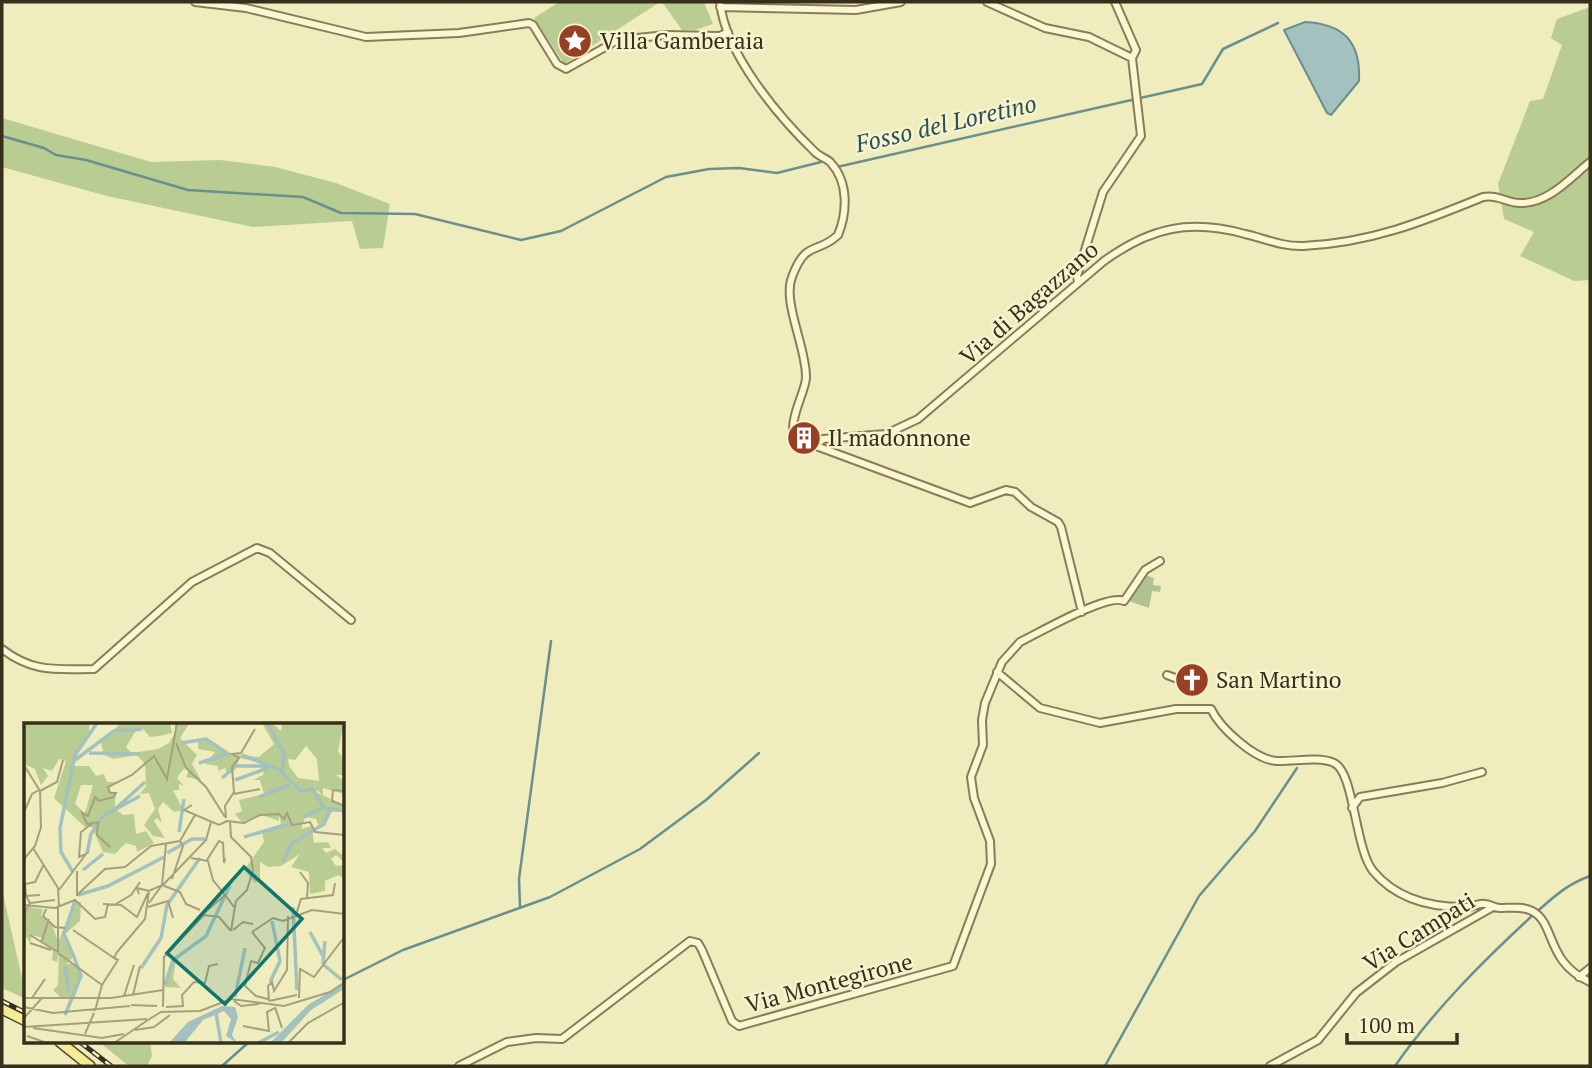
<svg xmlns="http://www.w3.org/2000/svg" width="1592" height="1068" font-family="'PT Serif',serif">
<rect width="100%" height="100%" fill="#efecbe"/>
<!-- green -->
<path fill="#b9cd92" d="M559,2H660L564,64L534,18Z
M662,2H704L713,24L695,30H682Z
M1590,7V280L1574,281L1520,256L1534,232L1504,219L1498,184L1530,101L1543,99L1562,45L1551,38L1557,19Z
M2,118L151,162L220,160L275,167L336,183L390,204L383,248L360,249L352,221L253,227L107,196L2,167Z
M2,889L22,978L26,981V999L2,988Z
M99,1042H150L152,1056L147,1066H129Z"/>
<!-- cemetery -->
<path fill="#b1c292" d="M1145,575L1154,578L1153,585L1161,586L1160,592L1152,591L1149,608L1129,601Z"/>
<!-- water -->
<path fill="#a2c1bf" stroke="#698f8e" stroke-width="2" d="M1305,22C1343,24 1361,41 1359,81L1331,115L1327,113L1284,30Z"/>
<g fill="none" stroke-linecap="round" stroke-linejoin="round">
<!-- stream -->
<path stroke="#698f8e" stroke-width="2.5" d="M2,136L44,148L56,155L86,160L188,190L303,197L341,213L415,214L521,240L561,231L666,177L709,169L739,168L777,173L825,161
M837,167L1202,84L1223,49L1278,23
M520,907L519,879L551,641
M343,980L403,950L550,897L640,849L706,800L759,753
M222,1066L249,1042
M1105,1066L1199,896L1255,831L1297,768
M1395,1066C1435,1009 1482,962 1533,915C1553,898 1565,885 1590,876"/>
<!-- street casing -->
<g stroke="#887d56" stroke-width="10">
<path id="street" d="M195,2L246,8L366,37L459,33L529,23L533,25L557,64L566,69L618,40L666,35L720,36L728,32
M720,2C725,53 778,116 814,151C819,157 827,158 831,163C849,183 847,213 838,235C817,255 806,239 792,277C782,302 807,349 806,378C805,395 783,426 799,445L816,446L970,503L1006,490L1015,492L1031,507L1058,522L1061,527L1082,612
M987,2L1045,28L1089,37L1132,58L1141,136L1103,192L1077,276L1078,283
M1115,2L1136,50L1132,58
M720,7L856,10L901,2
M816,446L823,439L886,434L918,419L1104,261C1151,227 1190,219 1245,234C1263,238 1283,247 1303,246C1370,243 1422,222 1483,197C1498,194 1506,203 1520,203C1548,204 1570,178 1590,162
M2,649C33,673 56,669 94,669L192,582L257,548L270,553L351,620
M997,672L1040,708L1100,723L1176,709H1211C1220,728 1254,759 1276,761C1293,762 1319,756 1334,763C1354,771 1355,849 1373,871C1397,900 1432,908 1469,907C1474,906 1480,903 1485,904C1490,904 1494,908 1500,908C1510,908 1522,906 1532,911C1556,923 1545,962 1590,982
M1167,675L1175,678
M1352,808L1360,797L1442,783L1482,772
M1579,977L1590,968
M459,1066L507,1042L536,1038L562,1039L690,941L698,943L702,950L732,1021L739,1026L953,966L991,864L990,841L974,798L971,777L983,745L982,720L985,703L1002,662L1020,642C1039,633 1107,593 1124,601L1145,570L1160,561
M1270,1066L1318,1040L1356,993L1396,962L1493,907"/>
</g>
<!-- primary casing -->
<g stroke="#56492b" stroke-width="12">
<path id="primary" d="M2,1009L26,1021
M60,1042L90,1066"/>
</g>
<!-- street -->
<use href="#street" stroke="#faf7d2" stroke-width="6"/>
<!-- primary -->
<use href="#primary" stroke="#f5ed94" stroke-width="9"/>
<!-- rail casing -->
<g stroke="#372f1c" stroke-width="5">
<path id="rail" d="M2,1001L26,1013
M80,1042L111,1066"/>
</g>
<!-- rail -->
<use href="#rail" stroke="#f6f4ce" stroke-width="2.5" stroke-dasharray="8" stroke-linecap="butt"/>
</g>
<!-- icons -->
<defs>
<g id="sight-disc" transform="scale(1.75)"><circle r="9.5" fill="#993f24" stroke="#f6f4ce"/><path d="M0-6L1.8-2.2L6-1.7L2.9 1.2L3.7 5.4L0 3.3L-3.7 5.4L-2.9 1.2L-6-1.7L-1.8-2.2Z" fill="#fff"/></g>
<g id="building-disc" transform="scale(1.75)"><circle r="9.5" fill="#993f24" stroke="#f6f4ce"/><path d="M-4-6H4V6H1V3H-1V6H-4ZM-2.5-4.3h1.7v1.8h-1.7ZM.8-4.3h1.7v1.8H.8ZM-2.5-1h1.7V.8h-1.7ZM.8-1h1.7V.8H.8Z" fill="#fff"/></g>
<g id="church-disc" transform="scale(1.75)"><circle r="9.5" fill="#993f24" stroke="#f6f4ce"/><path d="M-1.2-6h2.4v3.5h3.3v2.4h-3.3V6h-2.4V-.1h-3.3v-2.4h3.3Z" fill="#fff"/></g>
</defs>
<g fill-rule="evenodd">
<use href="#sight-disc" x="575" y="41"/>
<use href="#building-disc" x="804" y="438"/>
<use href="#church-disc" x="1192" y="680"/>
</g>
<g text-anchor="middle" stroke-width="5" stroke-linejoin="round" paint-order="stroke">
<!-- poi labels -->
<g font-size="23" fill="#372f1c" stroke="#f6f4ce" text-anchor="start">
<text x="600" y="49">Villa Gamberaia</text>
<text x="828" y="446">Il madonnone</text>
<text x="1216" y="688">San Martino</text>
</g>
<!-- street labels -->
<g font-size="23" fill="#372f1c" stroke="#f6f4ce">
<text transform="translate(1029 303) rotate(-41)" y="8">Via di Bagazzano</text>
<text transform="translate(1419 932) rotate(-32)" y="8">Via Campati</text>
<text transform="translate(829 983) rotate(-15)" y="8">Via Montegirone</text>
</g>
<!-- water labels -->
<g font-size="24" font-style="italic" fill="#2a5058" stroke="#f6f4ce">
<text transform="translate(946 124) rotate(-13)" y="8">Fosso del Loretino</text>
</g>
</g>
<!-- overview -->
<g transform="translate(24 723)">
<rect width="320" height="320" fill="#efecbe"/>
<path d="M0,0H65V9L48,43H65L72,53L80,51L83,59H91L84,66L91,71V86L99,92L110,91L112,111L122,108L130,120L113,129L112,123L102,120L91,131L79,129L68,104H61L30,75L42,38L35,36L28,48L19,45L24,53L17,62L11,46L0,41ZM57,62H69L61,90L51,81ZM97,0H146L148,10L135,13L126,14L119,6L111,9L102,24L108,30L134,26L145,20L152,8L150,0L165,1L156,15L173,32L168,41L177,57L162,54L165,47L161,45L157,49L153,55L160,63L155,61V67H149L159,87L150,89L139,79L134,86L138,100L133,95L130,98L141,115L129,113L120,102L131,86L125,70L116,71L122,63L121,41L113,32L90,36L80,32L77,19ZM238,0H248L257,8L258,0H320L314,28L320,37V52H312L320,58V71L299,65V72L294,68L292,69L320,82L317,86L320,88V95L318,88L308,89L295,104L292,96L281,94L277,106L288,103L290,120L304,119L307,125H298L302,130L311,126L320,133V139L312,132L307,136L312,143L320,142V155L314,152L301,158V168L286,171L285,149L267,144L276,131L257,143L244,144L236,139V157L231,160L220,147L240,119L238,109L257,101L255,92V98L238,92L218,99L211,91L218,88L215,77L240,71L236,57H229L239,52L242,41L216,35L209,49L203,51L201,45L194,48V43L181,41L191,29L174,26V17H186L206,31L235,34L250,21ZM282,23L293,36L295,58L274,55L265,43L264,36L271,37ZM51,179H57L56,198L41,211L50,233L42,241L49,240L57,253L51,274L37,275L29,267L34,262L35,231L33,239L28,237L29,228L18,220L19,215L8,212L6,220L0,210V192L5,184L19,186L17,193L28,201L34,219ZM173,219L152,238L149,256L157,265L141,264L149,236Z" fill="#b9cd92" fill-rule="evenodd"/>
<path d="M320,260V266L287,287L257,320H246L284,282ZM198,283L211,284L214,294L208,312L213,320L202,313L207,296L200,288L179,297L161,319L145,320L164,299Z" fill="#a2c1bf"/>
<path fill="none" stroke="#a2c1bf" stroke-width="3.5" d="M243,0L260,30L258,49M157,20L182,16L206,32M65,30L116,31M218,32L254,46L277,68L288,66L300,85L321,88M51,37L90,8L118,6M175,40L204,31M198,55L212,43H248M211,57L244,45M235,74L266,62M88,89L121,59M81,92L116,73M280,94L300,84M155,109L160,76M220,114L265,101M143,130L168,116H181M63,131L67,111L80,92M259,139L267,121L300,101L307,86M59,147L79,131M49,149L37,129L36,105L51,32L73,0M54,172L84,163L140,134M269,184L273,267M286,209L299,233M50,234L40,211L51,178M299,241L301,218M300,242L318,257M41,243L45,268M117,245L137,215L143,182L176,135M246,259L256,238L248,198M141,262L149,237L182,213L206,162M211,274L221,225M192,290L197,320M41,292L57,253L50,234M234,320L255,309"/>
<path fill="none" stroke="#a5a07d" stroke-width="2" d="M152,20L162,45L182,64L201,94M0,42L16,68L17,104L11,123L0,136M16,68L33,59L39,37M321,68L309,67L308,78L321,83M210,71L236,66M168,82L160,87L195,102L203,98L220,100L236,92L255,91L260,96L263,90L268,102L286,99L291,109L321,112M0,89L8,71L15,67M202,95L201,83L210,69L208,44L215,35L208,31L217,30L231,6M206,98L207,114L227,134L229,147L223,167L212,178L207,208M69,100L74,99L73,112L86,124M156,118L171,92M9,125L34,165L35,184M167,135L184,138L189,157L201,172M183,137L195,118L199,120L200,140L201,135M53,148V173M276,149L284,160L283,176M148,156L159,123L156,118M138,162L142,121M139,162L182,117L187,99M35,167L62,131L55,134L57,109L69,100L63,101L58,90L64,93L71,74L75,78L90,74L92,70H86L84,64L108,52L130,33L143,56L153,0M115,171L113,165L125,168L138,162L156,169L162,181L176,187M53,172L81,146L101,144L127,123L156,118M2,173L1,161L11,159L20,141M6,180L31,177M125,180L138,162M79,181L97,182L113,194L124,170M92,181L107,172L116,159M0,182L31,185L51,177L71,196L81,194L84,181M23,184L19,193L31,204L41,205M124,184L144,178L149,195M0,191L6,180L2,173L16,172M179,191L201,172L210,184M180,192L195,194L207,208M272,192L277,176L309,172L311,160M49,207L90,235M209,207L219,199L229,201M228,209L249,195L259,198L288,187L321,191M228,209L241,225L234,240L227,238L221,263L232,273L244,276M6,212L34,229M6,220L27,227M17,220L25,196M34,229V184M34,230L78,262M109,272L116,243M100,273L110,242M0,275H87L139,267M8,275L21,256M275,275L276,246L290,254L321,213M210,278L217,283L235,281M245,278L244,263L248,259L250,268L263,247L264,193M245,278L273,272M107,282L133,283M0,284L29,290L106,283M139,284L140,234L180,192M142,284L159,283L158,272L170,259L181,260L185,243L194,241M251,284L258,305M71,288L78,262L94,237L90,235L93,229L121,196L125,168M0,295L18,275M124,297L137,289L176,288L207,276L260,283L306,269L321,259M219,303L245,308L243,289L251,285M0,304L123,296M9,305L78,315L100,311M111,307L130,304L146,292M61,311L70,290M3,313L23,320M90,320L124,297M264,320L284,300L321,279"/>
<path fill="#0f766e" fill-opacity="0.15" stroke="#0f766e" stroke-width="3.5" d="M220,144L278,196L201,281L143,230Z"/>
<rect width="320" height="320" fill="none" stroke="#372f1c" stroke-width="3.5"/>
</g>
<!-- border -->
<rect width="1592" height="1068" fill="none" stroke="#372f1c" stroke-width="7"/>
<!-- scale -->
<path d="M1347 1033v10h110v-10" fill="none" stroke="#372f1c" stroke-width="3.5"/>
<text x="1358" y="1033" font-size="21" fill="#372f1c" stroke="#f6f4ce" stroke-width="5" paint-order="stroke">100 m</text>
</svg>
